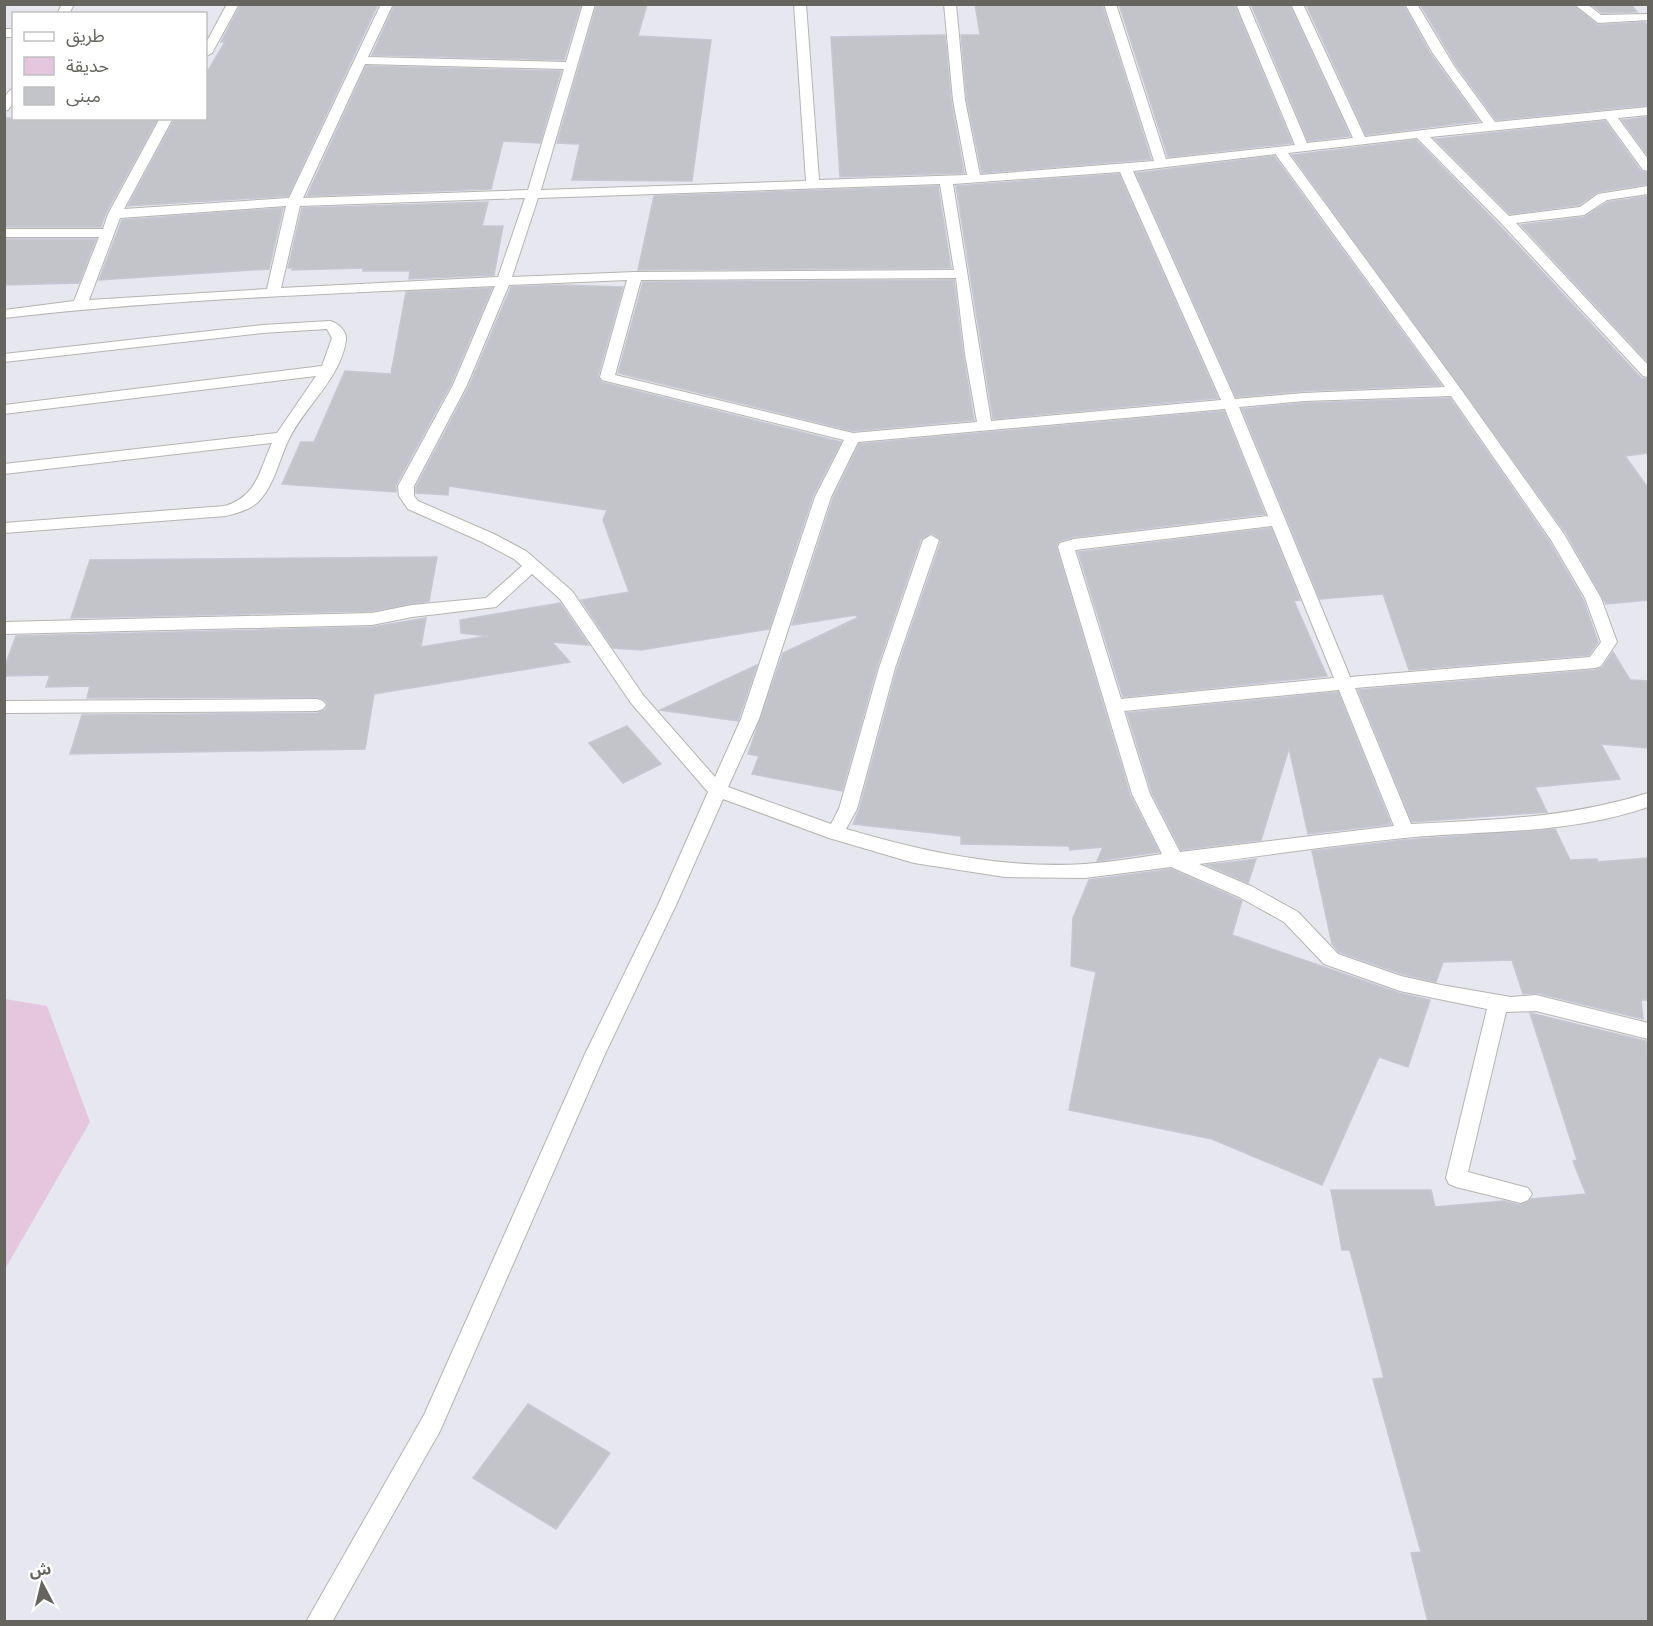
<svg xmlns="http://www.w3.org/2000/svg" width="1653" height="1626" font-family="'PT Sans Narrow','Noto Sans Arabic',sans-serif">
<rect width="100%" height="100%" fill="#e7e7ef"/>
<!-- green -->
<path fill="#e4c6de" d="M5,999L47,1006L90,1122L5,1269Z"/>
<!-- building -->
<path fill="#c3c4ca" stroke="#c6c7d3" stroke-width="1.5" d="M241,4H378L288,196L128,206L175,118H206V74L225,42H221Z
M395,4H581L564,60L372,55Z
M597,4H647L638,36L711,40L692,181L572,180L580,144L557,143Z
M975,4H1102L1151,159L982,173L967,100L961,35H980Z
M1119,4H1234L1292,143L1168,157Z
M1251,4H1289L1350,136L1308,141Z
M1306,4H1403L1430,53L1479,121L1366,135Z
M1420,4H1572L1598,25L1645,22L1648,27V105L1496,120L1456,65Z
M1591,4H1631L1637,12L1602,13Z
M945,35L951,100L964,173L840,177L831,37Z
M366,66L561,71L540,143L503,141L491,189L307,196Z
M1648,117V156L1622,120Z
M4,118H94L157,120L106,213L101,227H4Z
M1605,121L1641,171L1648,173V184L1598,192L1579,205L1510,214L1435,139Z
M1416,140L1499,225L1641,378L1648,379V453L1625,456L1648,488V600L1606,604L1566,533L1292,155Z
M1274,156L1441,385L1304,391L1236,397L1136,173Z
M1119,174L1218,398L993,419L956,186Z
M938,186L951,268L638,270L654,196Z
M1648,196V362L1521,225L1584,217L1608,202Z
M488,202L482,226H503L494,275L409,279L410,271H363V268L292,270L293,268H288L302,208Z
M283,208L269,269L99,280L122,220Z
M4,239H96L79,283L4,285Z
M954,280L963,354L974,420L853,431L618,373L643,282Z
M559,285L623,287L598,376L601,382L841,442L813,496L769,629L641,650L613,648L581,600L629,592L603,520L607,510L449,486L448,495L416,493V487L469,386L511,287Z
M492,288L451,384L396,485V492L282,484L301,442H314L345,371L391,374L406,292Z
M1450,398L1549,541L1583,599L1598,642L1589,655L1409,670L1383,594L1320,599L1242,409L1304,403Z
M1224,411L1265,514L1074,537L1059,541L1056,546L1130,795L1159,852L1097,861L1103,847L1070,850L1069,846L961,844V836L853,824L859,810L897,669L941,541L932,533L921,539L877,667L842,791L752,774L759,756L748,754L783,653L857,618L856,615L792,625L833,498L859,444Z
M1271,528L1300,600L1294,601L1327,676L1123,697L1078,552Z
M437,557L429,601L372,611L71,618L90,560Z
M560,603L589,645L552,642L570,662L374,694L365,749L70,754L82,715L317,713L325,710L328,705L325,700L317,697L87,698L90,686L46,687L50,675L4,676V669L16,636L372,627L426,618L421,647L488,636L461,633L460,620Z
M1613,652L1630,680L1648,681V748L1601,744L1620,779L1535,787L1547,812L1412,822L1358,690L1595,670L1603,667Z
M757,665L738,721L660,710Z
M1338,692L1391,824L1308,834L1289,748L1261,840L1181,850L1152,793L1127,713Z
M627,726L661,764L623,783L589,743Z
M1555,829L1570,860L1597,859L1598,862L1648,858V1000H1641L1643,1019L1537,993L1523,994L1512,960L1443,962L1436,982L1402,974L1339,952L1332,944L1312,851L1404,840Z
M1256,859L1248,883L1207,865L1225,863Z
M1171,869L1242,901L1232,935L1399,993L1430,1000L1408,1067L1379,1057L1322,1185L1212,1139L1069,1110L1096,972L1071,966L1073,918L1089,880Z
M1530,1013L1646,1041L1648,1063V1622H1428L1411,1553L1421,1552L1373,1379L1384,1378L1350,1250H1342L1331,1190H1431L1435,1207L1504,1201L1520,1205L1531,1199L1586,1194L1573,1161L1577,1160Z
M528,1404L610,1453L556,1529L473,1478Z"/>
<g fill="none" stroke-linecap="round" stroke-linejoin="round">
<!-- minor casing -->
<g stroke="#b5b4af" stroke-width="2">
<path id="minor" d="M62,4H74L69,14H57Z
M227,4H239L212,53L206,56V43Z
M381,4H393L368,57L566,62L583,4H595L541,190L806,181L794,4H806L819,180L967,175L953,100L944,4H956L965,100L980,175L1154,161L1104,4H1116L1166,159L1295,145L1236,4H1248L1307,143L1353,138L1291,4H1303L1365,137L1483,123L1432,52L1405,4H1417L1454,66L1495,122L1648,107V115L1618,118L1648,159V171L1643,170L1606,119L1430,137L1509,216L1580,207L1598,194L1648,186V194L1607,200L1584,215L1516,223L1648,365V377L1643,376L1501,223L1417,138L1288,153L1460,388L1564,534L1601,598L1617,642L1601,666L1595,668L1355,688L1411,824C1493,820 1569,818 1648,793V807C1567,835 1487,830 1404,838C1335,845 1267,855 1199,864L1253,887L1298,912L1338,954L1401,976L1441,985L1511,997L1536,995L1648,1023V1039L1536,1011L1506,1012L1468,1172L1528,1188L1532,1194L1528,1200L1521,1203L1456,1187L1449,1184L1446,1178L1487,1009L1400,991L1324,964L1284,922L1239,897L1171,867L1085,878L1005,877L914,863L829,838L723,799L676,905L605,1054L440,1431L332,1622H306L424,1415L585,1054L658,905L708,792L631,703L560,599L532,574L496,607L412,617L372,625L4,634V622L372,613L412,605L486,598L522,566L514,559L482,542L408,509L399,496L398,486L453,385L495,286C331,294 167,299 4,318V310L74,301L99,237H4V229H103L108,214L160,118H173L124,209L289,198ZM365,64L564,69L528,190L303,198ZM1276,154V155L1445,387L1304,393L1235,399L1133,171ZM1120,172L1221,400L991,421L953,184ZM940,184L954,270L635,272L512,277L538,198ZM525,198L498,277L281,288L300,206ZM286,206L267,289L89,300L120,218ZM956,278L965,354L977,422L853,433L615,375L641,280ZM627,280L600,377L602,380L844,440L815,497L741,719L715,777L643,695L572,591L526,551L494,534L418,501L414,496V486L467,385L509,285ZM1451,396L1551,540L1585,598L1601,642L1590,657L1350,677L1239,407L1304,401ZM1225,409L1268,516L1074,539L1060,543L1058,547L1132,794L1162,854C1137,858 1111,862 1085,864C1003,869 924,852 846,829L857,809L895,668L939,540L931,535L923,540L879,668L839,809L831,824L728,787L759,719L831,497L858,442ZM1272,526L1334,678L1121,699L1075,550ZM1339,690L1394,826L1180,852L1150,794L1124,711Z
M1574,4H1587L1601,15L1648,14V20L1598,23Z
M4,29H14V37H4Z
M14,89V102L8,110L4,111V98L10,90Z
M330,321C338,323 347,331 346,340C341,378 305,406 289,439C279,459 275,484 259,501C250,510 237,513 226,516L4,533V523L225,506C258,495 259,471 272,443L4,474V464L277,433L316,376L4,414V405L322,366L332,338L327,329L262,333L4,362V354L262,325Z
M317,699L323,701L326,705L323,709L317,711L4,713V701Z"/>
</g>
<!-- minor -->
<use href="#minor" fill="#fff" fill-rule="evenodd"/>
</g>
<!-- border -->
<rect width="1653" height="1626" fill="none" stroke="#65645e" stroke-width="12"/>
<!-- legend -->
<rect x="12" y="12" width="195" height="108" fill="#ffffff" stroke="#c1c1bf" stroke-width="1.5"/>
<rect x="24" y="32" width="30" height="9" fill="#ffffff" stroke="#c1c1bf" stroke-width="1.5"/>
<text x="66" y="42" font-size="18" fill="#65645e">طريق</text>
<rect x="24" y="57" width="30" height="18" fill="#e4c6de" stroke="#c1c1bf" stroke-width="1.5"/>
<text x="66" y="72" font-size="18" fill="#65645e">حديقة</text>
<rect x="24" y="87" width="30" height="18" fill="#c3c4ca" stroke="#c1c1bf" stroke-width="1.5"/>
<text x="66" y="102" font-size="18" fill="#65645e">مبنى</text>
<!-- north arrow -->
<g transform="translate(42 1584) rotate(353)" stroke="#ffffff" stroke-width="4.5" paint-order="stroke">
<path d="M0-4.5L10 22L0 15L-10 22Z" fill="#65645e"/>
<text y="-9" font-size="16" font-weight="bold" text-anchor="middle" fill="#65645e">ش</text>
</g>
</svg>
